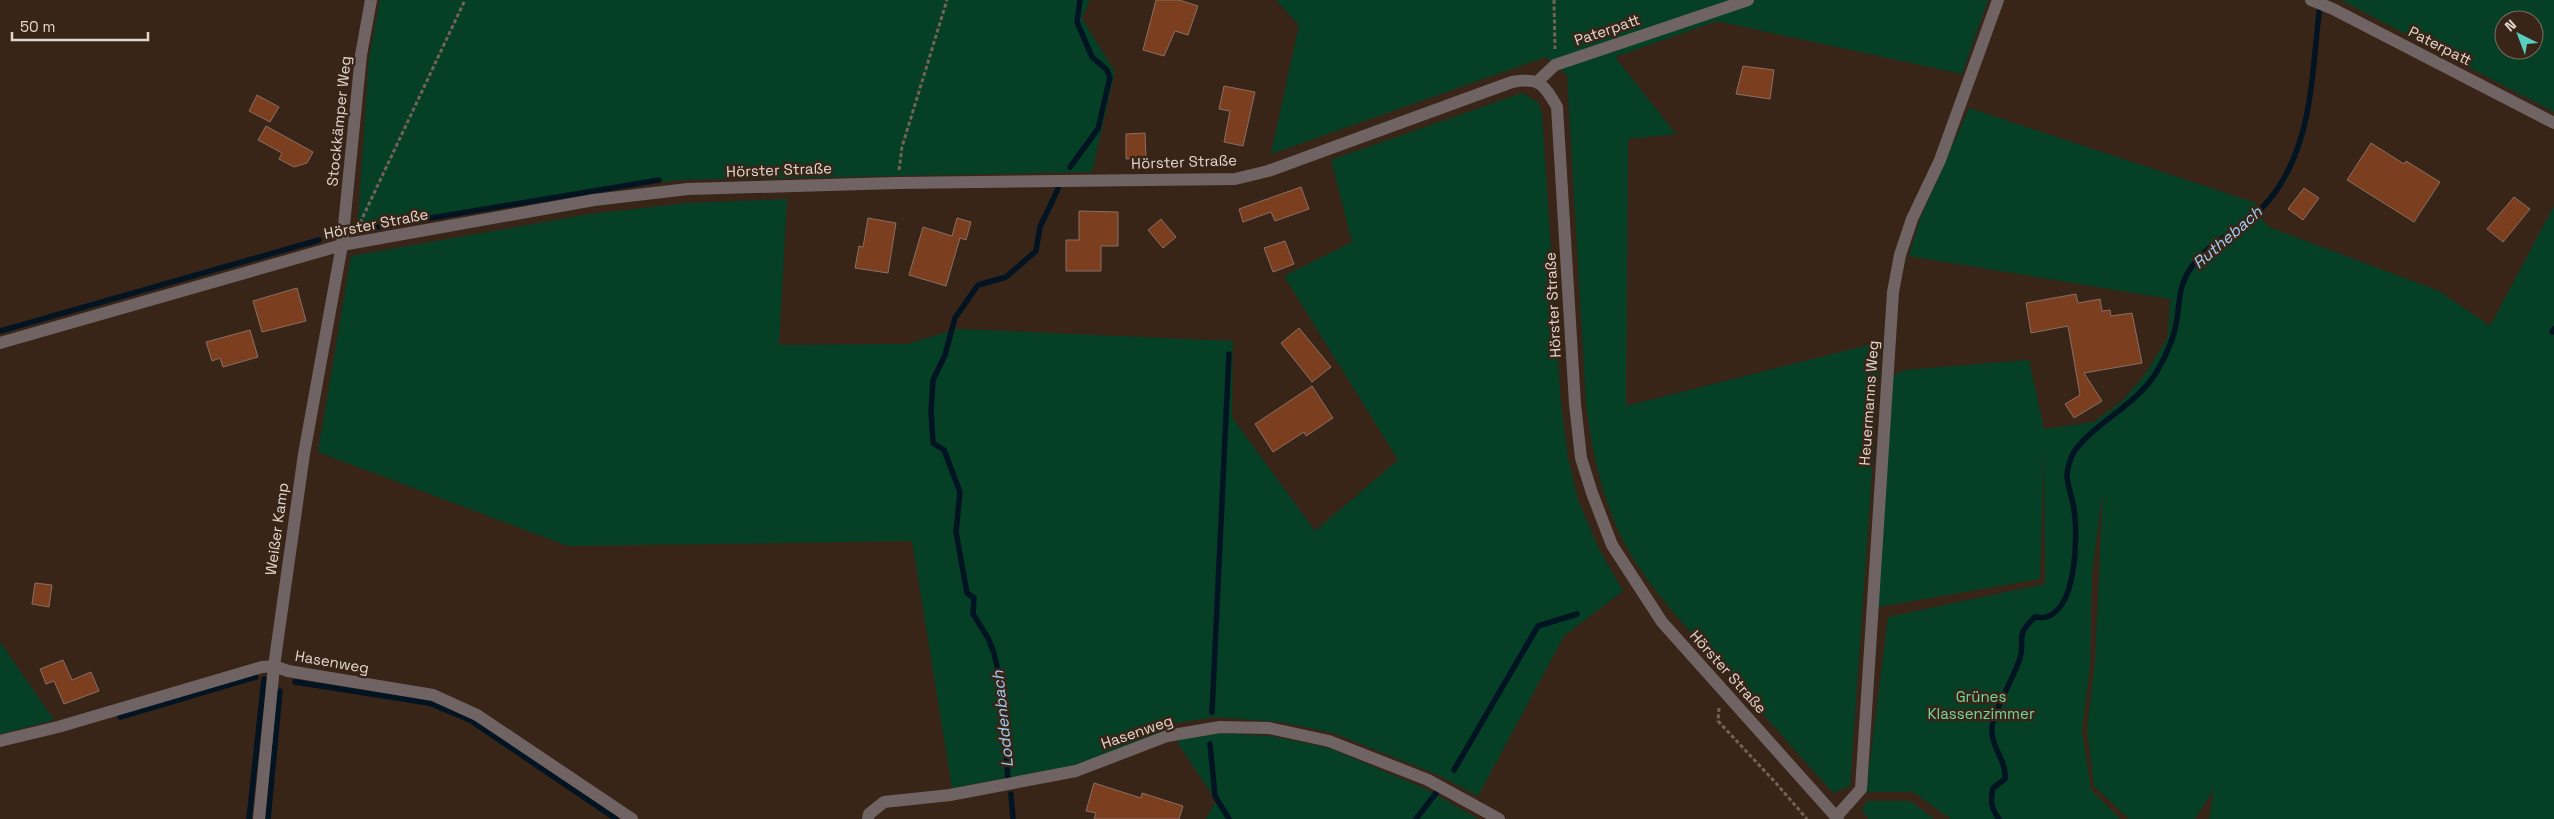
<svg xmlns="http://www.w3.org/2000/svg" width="2554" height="819" font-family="'Space Grotesk',sans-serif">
<rect width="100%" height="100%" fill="#382518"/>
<!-- green -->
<path fill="#054026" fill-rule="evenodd" d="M380,0H1090L1082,18L1115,72L1092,172L678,180L364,227L358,220L369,57Z
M1276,0H1988L1962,74L1717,21L1615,57L1676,134L1628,139L1626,406L1881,342L1850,786L1833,793C1794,749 1754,704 1715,659C1682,622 1645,584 1622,538C1601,496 1592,450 1586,403L1567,75L1546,57L1271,154L1299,25Z
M2341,0H2554V112ZM2504,20H2534V50H2504Z
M1522,93L1538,102L1542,114L1561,404L1568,458L1578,500L1599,549L1623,591L1564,636L1478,796L1436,774L1333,733L1280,722L1215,717L1169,724L1167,730L1075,765L952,788L912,541L568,546L318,452L351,256L590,214L687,203L787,199L779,345L907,344L958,329L1233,341L1232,417L1315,531L1398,460L1284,276L1352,242L1331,160Z
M1969,108L2256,203L2260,217L2269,227L2439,291L2490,326L2554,206V819H2209L2214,789L2195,819H2129L2094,786L2087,729L2095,661L2103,489L2092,574L2090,665L2082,731L2091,790L2120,819H1951L1913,792H1866L1888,617L2045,584L2044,450L2040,579L1878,607L1893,376L1904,370L2029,360L2044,429L2094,422L2123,400L2144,376L2168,337L2170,299L1909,256L1920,219Z
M0,642L54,720L0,734Z
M1222,733L1271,736L1329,748L1426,789L1478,819H1206L1216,801L1176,740Z
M1867,801H1910L1934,819H1868L1862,810Z"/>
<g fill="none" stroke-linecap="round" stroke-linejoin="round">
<!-- stream -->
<path stroke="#021321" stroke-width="5.5" d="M1070,167L1098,129L1110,77L1107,70L1092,57L1077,22L1080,0
M365,229L659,180
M0,331L319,240
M2552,332L2554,329
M295,682L429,703L470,720L616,819
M1212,712L1229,354
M120,717L256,677
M1210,744L1215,796L1229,819
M1454,770L1538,626L1577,614
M1008,780L1002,688L994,653L988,638L973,614L974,598L967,593L956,532L960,492L944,450L933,443L931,411L933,380L945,355L955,318L978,285L1006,277L1036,251L1040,227L1058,189
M1011,794L1013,819
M249,819L264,679
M268,819L280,691
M1416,819L1436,793
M1999,819C1991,808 1990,801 1993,788L2005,779C2007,761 1990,746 1992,727C1995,707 2013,680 2020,658C2026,638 2013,638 2035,617C2038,617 2043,618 2046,617C2077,609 2078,535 2074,510C2073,499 2068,488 2067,477C2067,469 2071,455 2076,449C2097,422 2130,408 2151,380C2161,367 2171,345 2175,329C2181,305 2176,287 2193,265C2210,242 2240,230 2260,210C2314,156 2311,75 2320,5"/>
</g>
<!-- building -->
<path fill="#7b3f20" stroke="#896f63" d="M1156,0H1179L1198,6L1188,35L1175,31L1164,56L1143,50Z
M1743,66L1774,70L1770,99L1736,94Z
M1224,86L1255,92L1243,146L1224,142L1230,111L1219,109Z
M257,95L279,107L270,122L249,111Z
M266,126L313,152L307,163L294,167L279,159L282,153L258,140Z
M1145,133L1146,158L1126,159V134Z
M2371,143L2404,164L2406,161L2440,182L2414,222L2347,180Z
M1301,187L1309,209L1275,221L1271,212L1243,222L1239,209Z
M2304,188L2319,198L2303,220L2288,209Z
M2514,197L2530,209L2503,242L2487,229Z
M1079,211L1118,212V246H1101V271H1066V240H1079Z
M868,218L896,223L888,273L855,268L859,246L863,247Z
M957,218L971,222L966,240L960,238L946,286L909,275L923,227L952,236Z
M1161,219L1176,237L1163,248L1148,230Z
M1285,241L1294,264L1273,272L1264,248Z
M297,288L306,321L262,332L253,301Z
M2076,294L2078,303L2100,299L2102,311L2110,310L2111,316L2132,313L2142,363L2084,373L2102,401L2074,418L2065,404L2080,395L2068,326L2031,333L2026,303Z
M1299,328L1331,367L1312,382L1281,343Z
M250,330L258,357L223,367L220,358L212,361L206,342Z
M1312,386L1333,418L1306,436L1304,432L1273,452L1255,424Z
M35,583L52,585L49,607L32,604Z
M63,660L72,680L91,672L99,691L64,704L54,681L46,684L40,669Z
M1094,783L1141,798L1142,793L1183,806L1179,819H1094L1096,813L1086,811Z"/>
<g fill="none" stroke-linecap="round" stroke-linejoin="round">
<!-- path -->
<path stroke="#736257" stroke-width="3" stroke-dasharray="4 2.5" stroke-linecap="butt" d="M1554,0L1555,49
M899,170L902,147L947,0
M360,223L465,0
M1719,708L1718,721L1775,782L1807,819"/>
<!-- minor -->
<path stroke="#706364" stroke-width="12" d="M2311,0L2333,9L2554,123
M1538,81L1555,65L1748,0
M0,343L342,245L594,200L688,189L897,183L1235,179L1268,171L1512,82C1539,77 1544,84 1557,107L1575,404L1581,458L1592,493L1612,545L1662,622L1838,819
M0,741L58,727L262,667L274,666L288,671L433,695L477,715L632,819
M1836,817L1861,789L1893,292L1900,255L1912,219L1940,160L1998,0
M259,819L274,666L304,454L342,245L361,55L371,0
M868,819L869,814L884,802L950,795L1076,771L1167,736L1220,727L1269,728L1329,741L1428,780L1499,819"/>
</g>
<g text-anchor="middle" stroke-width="5" stroke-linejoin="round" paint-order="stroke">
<!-- street labels -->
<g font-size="15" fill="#e3d6cd" stroke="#382518">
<text transform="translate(1607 30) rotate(-19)" y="5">Paterpatt</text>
<text transform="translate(2440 46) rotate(27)" y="5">Paterpatt</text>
<text transform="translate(339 121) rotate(-84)" y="5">Stockkämper Weg</text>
<text transform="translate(1184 162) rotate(-2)" y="5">Hörster Straße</text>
<text transform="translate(779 170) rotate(-2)" y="5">Hörster Straße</text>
<text transform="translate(376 224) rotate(-11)" y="5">Hörster Straße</text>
<text transform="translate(1553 305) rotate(-93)" y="5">Hörster Straße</text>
<text transform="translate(1869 403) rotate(-86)" y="5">Heuermanns Weg</text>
<text transform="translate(277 529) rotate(-82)" y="5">Weißer Kamp</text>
<text transform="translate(332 662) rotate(10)" y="5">Hasenweg</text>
<text transform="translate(1728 672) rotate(48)" y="5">Hörster Straße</text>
<text transform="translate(1137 732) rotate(-19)" y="5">Hasenweg</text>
</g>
<!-- park labels -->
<g font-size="15" fill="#72d7a1" stroke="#382518">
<text x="1981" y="702">Grünes<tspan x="1981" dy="17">Klassenzimmer</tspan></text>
</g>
<!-- water labels -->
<g font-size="16" font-style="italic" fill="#9fd1f7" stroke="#382518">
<text transform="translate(2227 237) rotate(-41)" y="6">Ruthebach</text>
<text transform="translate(1002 719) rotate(-96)" y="6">Loddenbach</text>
</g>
</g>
<!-- north arrow -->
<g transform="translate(2519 35) rotate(318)"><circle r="24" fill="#382518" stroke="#7c6c60"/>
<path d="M0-4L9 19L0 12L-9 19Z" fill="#58cec0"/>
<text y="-8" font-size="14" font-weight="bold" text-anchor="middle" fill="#e3d6cd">N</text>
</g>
<!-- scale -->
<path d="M12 32v8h136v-8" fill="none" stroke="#e3d6cd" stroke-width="2.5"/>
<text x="20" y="32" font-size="15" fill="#e3d6cd" stroke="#382518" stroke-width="4" paint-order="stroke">50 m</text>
</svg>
